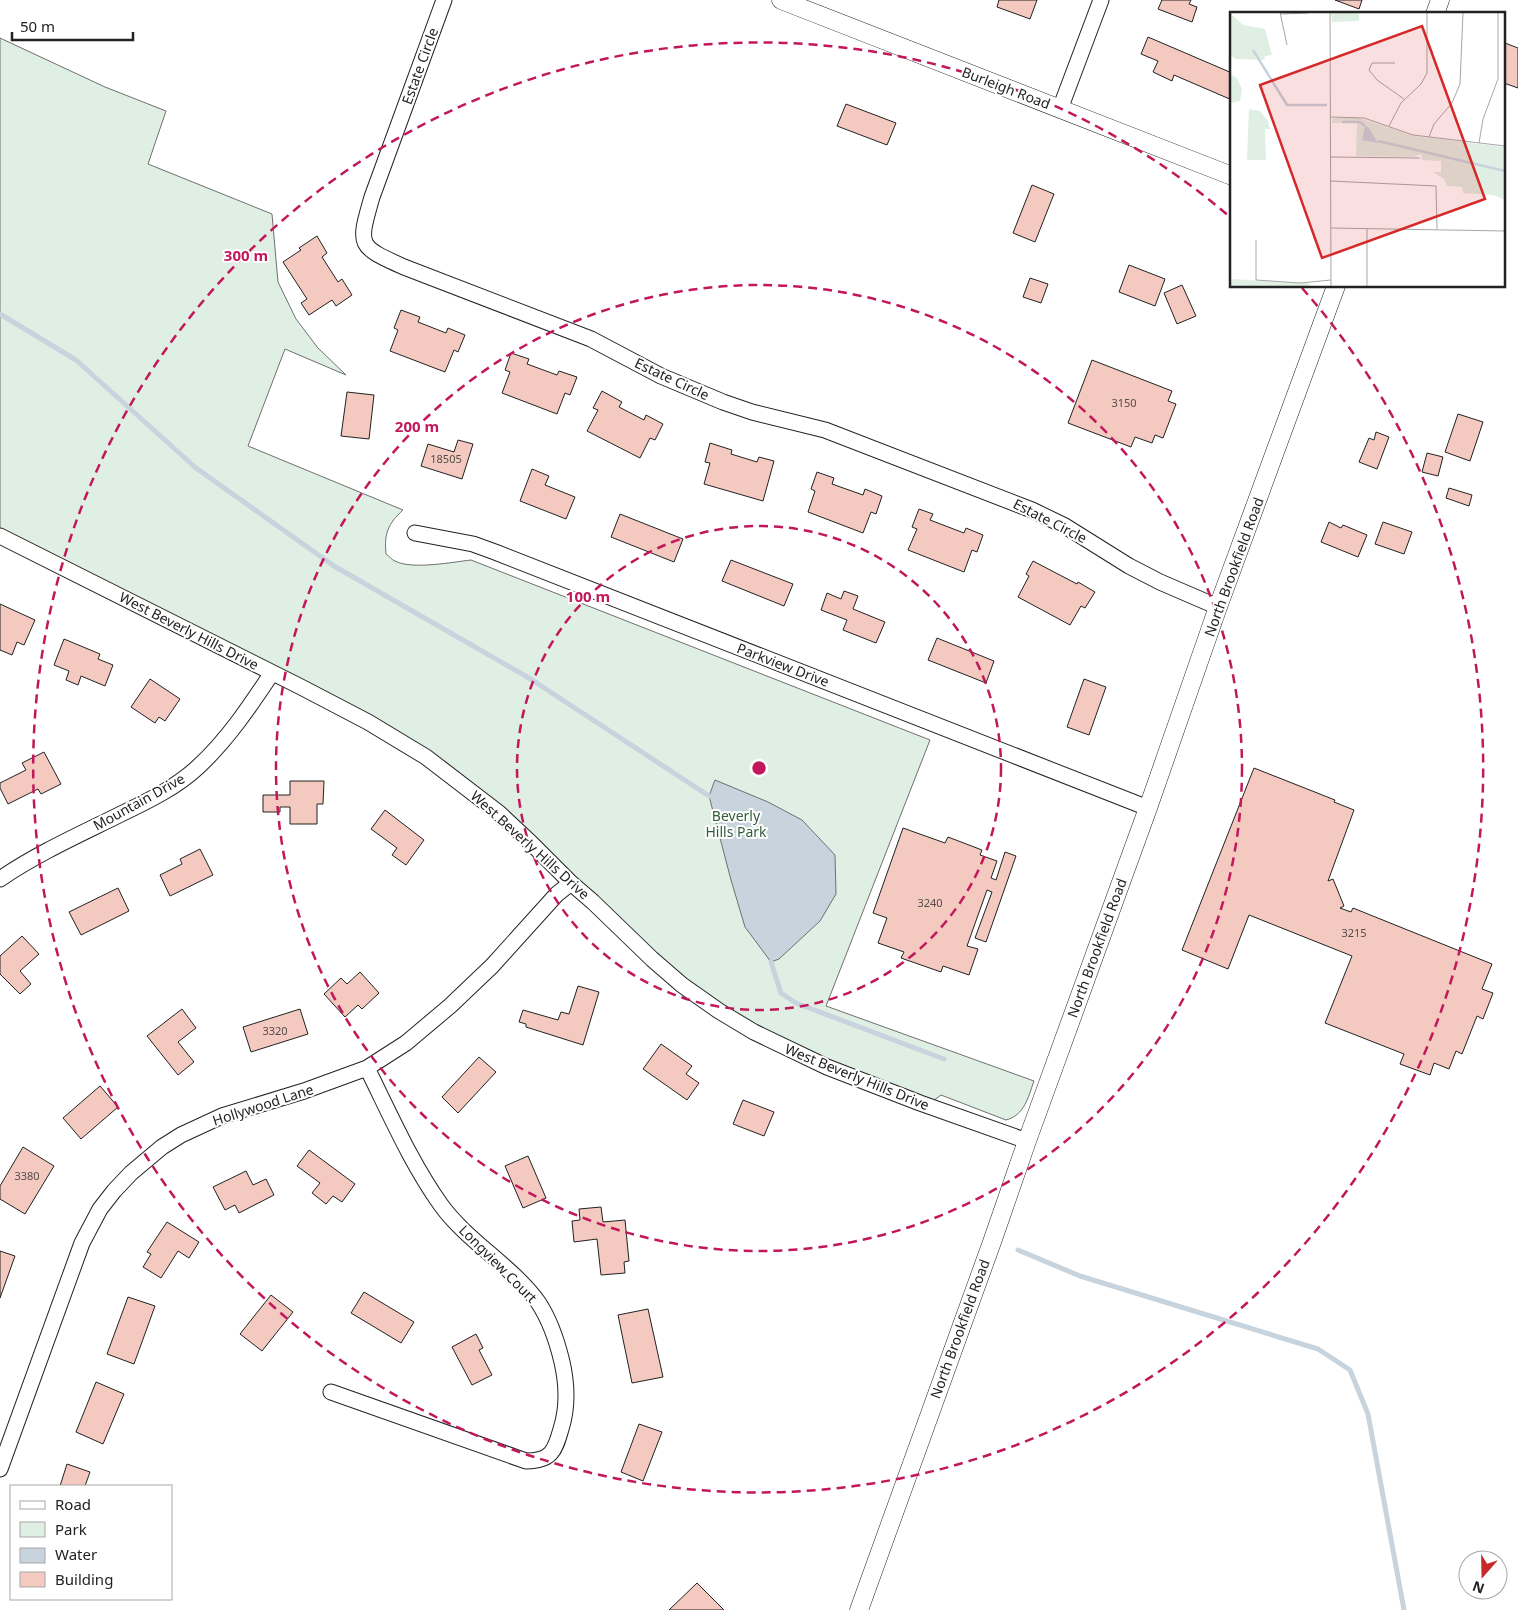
<svg xmlns="http://www.w3.org/2000/svg" width="1518" height="1610" font-family="'Noto Sans',sans-serif">
<rect width="100%" height="100%" fill="#fff"/>
<!-- green -->
<path fill="#e0efe3" stroke="#6f6f6f" d="M0,38L105,87L166,111L148,164L272,214L278,282L296,319L318,348L346,375L285,349L248,446L403,510C388,524 384,533 386,554C389,556 392,560 395,561C412,570 453,562 471,560L930,740L826,1006L1034,1081C1028,1097 1025,1115 1006,1120L941,1095L933,1101L823,1058L749,1023L698,990L661,959L505,809L447,763L397,732L0,530Z"/>
<!-- water -->
<path fill="#c7d3dd" stroke="#6f6f6f" d="M715,780L768,802L802,820L835,855L836,894L820,921L779,959L771,962L745,927L731,880L709,796Z"/>
<g fill="none" stroke-linecap="round" stroke-linejoin="round">
<!-- stream -->
<path stroke="#c7d3dd" stroke-width="5" d="M0,314L76,360L196,468L334,566L529,678L709,796
M771,962L781,993L796,1003L944,1059
M1018,1250L1080,1276L1318,1349L1350,1370L1368,1414L1404,1610"/>
</g>
<!-- building -->
<path fill="#f3c9c0" stroke="#222" d="M999,0H1037L1030,19L997,7Z
M1162,0H1191L1189,4L1197,7L1192,22L1158,9Z
M1335,0H1362L1359,9Z
M1148,37L1232,73V100L1174,75L1172,81L1153,72L1158,61L1141,54Z
M1505,43L1518,48V88L1504,83Z
M846,104L896,123L887,145L837,126Z
M1032,185L1054,194L1035,242L1013,233Z
M317,236L327,253L322,257L338,282L342,279L352,295L336,306L332,300L309,315L301,303L307,299L283,262L301,250L299,248Z
M1129,265L1165,279L1155,306L1119,292Z
M1030,278L1048,284L1041,303L1023,297Z
M1182,285L1196,316L1177,324L1164,293Z
M401,310L420,317L418,322L446,333L448,328L465,335L458,352L454,350L445,372L390,351L398,330L394,328Z
M511,353L529,359L527,364L557,375L559,371L577,377L570,395L565,393L557,414L502,393L510,372L505,370Z
M1092,360L1172,391L1168,401L1176,404L1163,438L1155,435L1152,443L1135,437L1131,447L1068,423Z
M602,391L622,402L619,407L644,420L646,415L663,424L655,440L650,438L640,458L587,431L598,410L593,408Z
M347,392L374,395L369,439L341,436Z
M1458,414L1483,422L1470,461L1445,452Z
M1376,432L1389,437L1377,469L1359,462L1369,438L1374,440Z
M458,440L473,444L462,479L421,466L428,444L454,452Z
M710,443L732,450L731,454L757,462L759,457L774,461L763,501L704,484L710,463L705,462Z
M1427,453L1443,457L1438,476L1422,472Z
M532,469L549,476L545,485L575,497L566,519L520,501Z
M817,472L834,478L832,484L863,495L865,489L882,496L876,514L871,512L863,533L808,512L815,491L811,489Z
M1449,488L1472,495L1469,506L1446,498Z
M919,509L933,514L930,520L964,533L966,528L983,535L977,552L972,550L964,572L908,550L917,529L912,527Z
M620,514L683,539L674,562L611,537Z
M1329,522L1341,528L1343,525L1367,535L1358,557L1321,542Z
M1383,522L1412,532L1404,554L1375,544Z
M731,560L793,584L784,606L722,581Z
M1033,561L1077,584L1078,582L1095,592L1085,608L1081,606L1070,625L1018,597L1029,576L1026,574Z
M844,591L858,596L853,609L885,622L876,643L843,630L847,620L821,610L827,593L841,599Z
M0,604L35,620L24,645L17,642L12,655L0,650Z
M937,638L994,661L986,683L928,660Z
M64,639L100,654L98,659L113,665L105,686L81,676L78,685L66,680L69,671L54,665Z
M150,679L180,699L165,721L159,717L155,723L131,707Z
M1084,679L1106,687L1089,735L1067,727Z
M44,752L61,784L41,794L38,789L8,804L0,788V783L26,770L22,763Z
M1254,768L1335,800L1334,802L1354,810L1328,881L1333,879L1344,906L1340,908L1351,912L1353,908L1492,964L1482,989L1493,993L1483,1019L1477,1016L1462,1054L1456,1051L1449,1069L1434,1063L1430,1075L1400,1064L1404,1054L1325,1023L1352,956L1249,915L1228,969L1182,950Z
M290,781H324L323,804H317V824H290V807H280V812H263V795H290Z
M385,810L424,840L406,865L392,855L397,848L371,829Z
M903,828L945,843L948,837L982,850L980,855L997,861L991,878L996,880L1005,852L1016,856L986,942L975,938L992,892L987,890L967,946L978,949L969,975L943,966L941,972L901,958L904,952L878,943L887,918L873,913Z
M200,849L213,875L170,896L160,875L182,864L180,859Z
M118,888L129,911L81,935L69,912Z
M22,936L39,954L20,971L31,984L20,994L0,974V956Z
M360,972L379,993L362,1009L358,1005L345,1017L324,994L341,978L347,984Z
M578,986L599,992L583,1045L526,1027V1024L519,1022L523,1010L558,1020L561,1012L569,1014Z
M182,1009L196,1028L178,1042L194,1062L178,1075L147,1036Z
M300,1009L308,1034L251,1052L243,1027Z
M661,1044L692,1066L686,1074L699,1083L687,1100L643,1069Z
M479,1057L496,1072L458,1113L442,1097Z
M100,1086L118,1107L81,1139L63,1118Z
M743,1100L774,1112L764,1136L733,1124Z
M23,1147L54,1166L25,1214L0,1199V1186Z
M309,1150L355,1184L342,1202L333,1196L326,1204L312,1193L320,1183L297,1166Z
M528,1156L546,1198L523,1208L505,1166Z
M246,1171L253,1185L266,1179L274,1195L239,1213L235,1205L225,1210L213,1187Z
M601,1207L603,1222L625,1220L629,1261L624,1262L625,1273L601,1275L597,1239L574,1242L572,1221L580,1220L579,1209Z
M167,1222L199,1242L189,1258L178,1251L161,1278L143,1267L151,1254L147,1252Z
M0,1251L15,1256L0,1298Z
M364,1292L414,1322L401,1343L351,1313Z
M271,1295L293,1312L262,1351L240,1334Z
M128,1297L155,1306L134,1364L107,1354Z
M648,1309L663,1377L632,1383L618,1315Z
M476,1334L483,1348L479,1350L492,1375L472,1385L452,1347Z
M96,1382L124,1394L103,1444L76,1432Z
M639,1424L662,1432L643,1481L621,1472Z
M67,1464L90,1472L85,1486H60Z
M697,1583L724,1610H669Z"/>
<g fill="none" stroke-linecap="round" stroke-linejoin="round">
<!-- minor casing -->
<g stroke="#222" stroke-width="17">
<path id="minor" d="M444,0L372,197C358,246 357,246 404,267L591,339L661,376L723,402L752,412L825,430L1032,510L1065,526L1129,566L1160,582L1218,607
M1060,109L1101,0
M415,533L473,544L495,552L1148,808
M0,536L301,687L368,722L426,757L499,813L532,844L571,883L593,902L652,959L682,985L719,1011L754,1032L827,1067L920,1103L1027,1141
M0,879C38,853 81,834 121,814C148,801 177,787 199,766C228,739 250,706 272,673
M331,1392L526,1461C551,1461 555,1451 561,1429C568,1407 567,1384 562,1362C557,1341 550,1320 538,1302C512,1266 467,1241 441,1205C411,1163 390,1114 367,1068
M0,1469L82,1243L100,1209L114,1191L131,1173L162,1147L181,1135L222,1116L304,1091L367,1068L406,1043L450,1006L492,966L557,894L571,883"/>
</g>
<!-- tertiary casing -->
<g stroke="#222" stroke-width="19">
<path id="tertiary" d="M781,0L1232,176
M1435,14L1440,0
M859,1610L992,1242L1027,1141L1148,808L1218,607L1336,286"/>
</g>
<!-- minor -->
<use href="#minor" stroke="#fff" stroke-width="15"/>
<!-- tertiary -->
<use href="#tertiary" stroke="#fff" stroke-width="18"/>
</g>
<!-- distance rings -->
<g fill="none" stroke="#c2185b" stroke-width="2.5" stroke-dasharray="9 6">
<circle cx="759" cy="768" r="242"/>
<circle cx="759" cy="768" r="483"/>
<path d="M1302 288A725 725 0 1 1 1230 217"/>
</g>
<g text-anchor="middle" stroke-width="4" stroke-linejoin="round" paint-order="stroke">
<!-- number labels -->
<g font-size="11" fill="#564c4a">
<text x="1124" y="407">3150</text>
<text x="446" y="463">18505</text>
<text x="930" y="907">3240</text>
<text x="1354" y="937">3215</text>
<text x="275" y="1035">3320</text>
<text x="27" y="1180">3380</text>
</g>
<!-- street labels -->
<g font-size="14" fill="#222" stroke="#fff">
<text transform="translate(420 66) rotate(-70)" y="5">Estate Circle</text>
<text transform="translate(1006 88) rotate(21)" y="5">Burleigh Road</text>
<text transform="translate(672 379) rotate(25)" y="5">Estate Circle</text>
<text transform="translate(1050 521) rotate(27)" y="5">Estate Circle</text>
<text transform="translate(1234 567) rotate(-70)" y="5">North Brookfield Road</text>
<text transform="translate(189 631) rotate(27)" y="5">West Beverly Hills Drive</text>
<text transform="translate(783 665) rotate(21)" y="5">Parkview Drive</text>
<text transform="translate(139 802) rotate(-29)" y="5">Mountain Drive</text>
<text transform="translate(530 845) rotate(42)" y="5">West Beverly Hills Drive</text>
<text transform="translate(1097 948) rotate(-70)" y="5">North Brookfield Road</text>
<text transform="translate(857 1077) rotate(22)" y="5">West Beverly Hills Drive</text>
<text transform="translate(263 1105) rotate(-18)" y="5">Hollywood Lane</text>
<text transform="translate(498 1264) rotate(45)" y="5">Longview Court</text>
<text transform="translate(960 1329) rotate(-70)" y="5">North Brookfield Road</text>
</g>
<!-- park labels -->
<g font-size="14" fill="#2f5e38" stroke="#fff">
<text x="736" y="821">Beverly<tspan x="736" dy="16">Hills Park</tspan></text>
</g>
</g>
<!-- overview -->
<g transform="translate(1230 12)">
<rect width="275" height="275" fill="#fff"/>
<path d="M101,0H129V9L102,10ZM0,1L13,13L35,17L42,43L35,44L34,48L6,47L0,43ZM0,62L7,66L12,77L10,89L0,91ZM19,97L30,99L38,109L40,117H35L36,148H17ZM126,105L184,124L275,135V188L264,183L233,181L232,175L217,174L214,167L203,160H211V149L192,148L191,142L183,145L126,144L127,111H102L103,106ZM0,267L79,271V275H0Z" fill="#e0efe3"/>
<path d="M135,114L139,116L148,131L132,128Z" fill="#c7d3dd"/>
<path fill="none" stroke="#c7d3dd" stroke-width="2.5" d="M23,38L57,93H97M112,110H130L135,114M148,129L275,159"/>
<path fill="none" stroke="#a7a7a7" stroke-width="1" d="M50,0L57,33M100,0L101,275M50,2L78,1M165,51H142L139,58L147,68L174,87M101,105L134,106L183,123L275,134M159,114L171,91L191,72L197,61V0M199,125L204,112L222,91L230,72L233,0M249,131L253,107L268,67V0M101,145L190,146M101,169L206,174L207,217M101,216L275,219M26,228V268L70,271L101,268M137,275V216"/>
<path fill="#d62828" fill-opacity="0.15" stroke="#d62828" stroke-width="2.5" d="M192,14L255,187L92,246L30,73Z"/>
<rect width="275" height="275" fill="none" stroke="#222" stroke-width="2.5"/>
</g>
<circle cx="759" cy="768" r="8" fill="#c2185b" stroke="#fff" stroke-width="2.5"/>
<g font-size="15" text-anchor="middle" font-weight="bold" fill="#c2185b" stroke="#fff" stroke-width="4" stroke-linejoin="round" paint-order="stroke">
<text x="246" y="261">300 m</text>
<text x="417" y="432">200 m</text>
<text x="588" y="602">100 m</text>
</g>
<!-- legend -->
<rect x="10" y="1485" width="162" height="115" fill="#ffffff" stroke="#a7a7a7"/>
<rect x="20" y="1501" width="25" height="8" fill="#ffffff" stroke="#a7a7a7"/>
<text x="55" y="1510" font-size="15" fill="#222222">Road</text>
<rect x="20" y="1522" width="25" height="15" fill="#e0efe3" stroke="#a7a7a7"/>
<text x="55" y="1535" font-size="15" fill="#222222">Park</text>
<rect x="20" y="1548" width="25" height="15" fill="#c7d3dd" stroke="#a7a7a7"/>
<text x="55" y="1560" font-size="15" fill="#222222">Water</text>
<rect x="20" y="1572" width="25" height="15" fill="#f3c9c0" stroke="#a7a7a7"/>
<text x="55" y="1585" font-size="15" fill="#222222">Building</text>
<!-- north arrow -->
<g transform="translate(1483 1575) rotate(200)"><circle r="24" fill="#ffffff" stroke="#a7a7a7"/>
<path d="M0-4L9 19L0 12L-9 19Z" fill="#c62828"/>
<text y="-8" font-size="14" font-weight="bold" text-anchor="middle" fill="#222222">N</text>
</g>
<!-- scale -->
<path d="M12 32v8h121v-8" fill="none" stroke="#222222" stroke-width="2.5"/>
<text x="20" y="32" font-size="15" fill="#222222" stroke="#ffffff" stroke-width="4" paint-order="stroke">50 m</text>
</svg>
